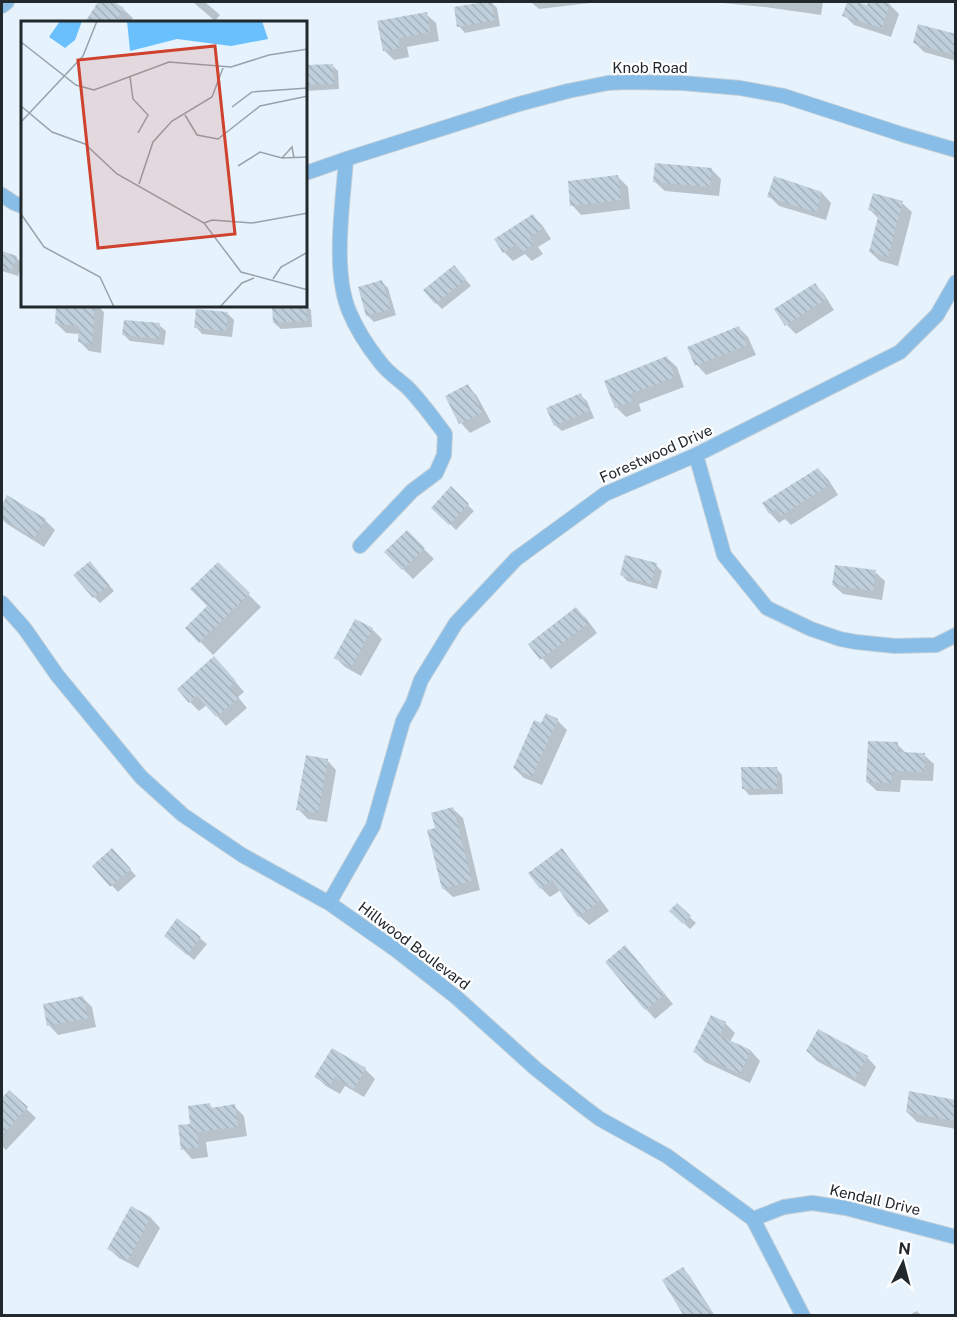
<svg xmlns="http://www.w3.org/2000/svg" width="957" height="1317" font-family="'Public Sans',sans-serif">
<defs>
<pattern id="building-back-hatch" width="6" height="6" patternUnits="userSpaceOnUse" patternTransform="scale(1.5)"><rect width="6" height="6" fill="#bfcfdb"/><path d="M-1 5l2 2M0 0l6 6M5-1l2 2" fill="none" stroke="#a4b2bc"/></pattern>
</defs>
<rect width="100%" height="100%" fill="#e6f3fd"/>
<!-- shadow -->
<path fill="#0003" d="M100,2H112L123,9L133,18L130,22H87Z
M193,2H205L220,15L215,21Z
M491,2L497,8L500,26L465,33L459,26L455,8Z
M531,2H590V3L539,9Z
M712,2H823L821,15L765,7Z
M848,2L868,7L870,2H880L889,4L899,14L891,37L854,25L844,15Z
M426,14L436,23L439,41L407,47L409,57L394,60L384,50Z
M956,36V61L924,52L915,43Z
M332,65L338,71L339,89L306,91V66Z
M711,169L721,179L719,196L665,191L655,182Z
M618,177L628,187L630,209L581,215L572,205Z
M822,193L831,203L826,220L779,206L769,196Z
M902,203L912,212L898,266L880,261L870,252L879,219L870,210Z
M533,216L542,225L551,239L538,247L543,254L532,261L525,254L513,261L504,252Z
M2,252L16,257L22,264L18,276L2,271Z
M460,273L471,286L442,309L436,303Z
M382,282L388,288L396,315L374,322L367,315Z
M815,285L824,294L834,310L796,334L787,325Z
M306,305L311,310L312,327L281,329L274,323L273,306Z
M58,306H98L104,312L101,353L89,351L80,342V334L66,333L56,323Z
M227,313L234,320L232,337L202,334L196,327Z
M159,325L166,331L164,345L130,341L124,335Z
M739,328L748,337L756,355L706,375L697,365L689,347Z
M667,358L677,367L684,387L639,404L641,411L626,417L616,407Z
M468,386L477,396L491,422L470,433L461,423L447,397Z
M580,395L587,401L594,418L562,431L555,425Z
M818,469L828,479L838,495L791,525L785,519L779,523L770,513Z
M451,489L474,511L456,530L433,508Z
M8,497L45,520L55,530L44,547L7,524L2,519V508Z
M407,532L434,559L413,579L386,552Z
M218,564L261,607L213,655L187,628L209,606Z
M656,565L662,571L657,589L627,581L621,574Z
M96,569L114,591L100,603L94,597Z
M875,572L885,581L882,600L843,594L833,585Z
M576,609L586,618L597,633L551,669L530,644Z
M372,629L382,639L361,676L345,667L336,658Z
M224,668L244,692L238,697L247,708L226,726L207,705L199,711L190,702Z
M557,720L567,730L542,785L524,778L514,768Z
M897,744L907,754L924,755L934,764L933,781L901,780L900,792L877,791L867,782Z
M327,760L336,770L327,822L308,819L298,809Z
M776,768L782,775L783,794L749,795L743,788Z
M453,809L463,818L480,890L453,897L443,888L437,829Z
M562,850L571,860L609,911L589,925L579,916L561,890L550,897L541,888Z
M118,856L136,876L118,892L94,867Z
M677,905L696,923L690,929L671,911Z
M178,920L207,944L194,960L172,942Z
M634,957L673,1004L655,1019L646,1009L607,962Z
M83,998L92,1007L96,1027L58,1035L49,1025Z
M725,1023L735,1033L730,1042L751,1051L760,1061L750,1083L705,1062L695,1052Z
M807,1051L867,1057L876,1067L865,1087L817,1061Z
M365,1069L375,1079L364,1097L345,1086L340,1094L326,1086L316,1077Z
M9,1092L36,1118L6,1150L2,1146V1100Z
M956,1101V1129L917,1122L907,1112Z
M209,1105L214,1109L234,1106L244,1116L247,1136L206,1142L208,1157L192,1159L183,1149L192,1125Z
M132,1208L151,1218L160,1228L138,1268L119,1258L109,1249Z
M683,1269L689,1275L715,1316H686Z
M917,1311L922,1316H907Z"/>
<!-- building -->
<path fill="url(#building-back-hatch)" d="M98,2H114L124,8L115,22H85Z
M484,2H491L495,20L457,27L454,7Z
M847,2H857L867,5L868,2H890L882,28L842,16Z
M427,12L430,32L398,38L400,48L383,51L377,21Z
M918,24L956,34V55L913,43Z
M333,64L334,84L306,85V65Z
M655,163L712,168L710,187L653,182Z
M618,175L621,200L570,206L568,181Z
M774,176L822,192L816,212L767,197Z
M873,193L903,201L888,257L869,252L879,213L868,210Z
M533,214L542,229L530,237L534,244L521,252L516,244L503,253L494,239Z
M2,251L17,256L11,271L2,268Z
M454,265L466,279L435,304L423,290Z
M382,280L391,309L366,316L358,287Z
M815,283L826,299L785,326L774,309Z
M56,306H95L92,344L78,342L79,326L55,324Z
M272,306H306L307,321L273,323Z
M196,309L228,312L226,331L194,328Z
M124,320L160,323L159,339L122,335Z
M739,326L747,345L695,366L687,347Z
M667,356L675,377L630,394L632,401L615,408L604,381Z
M468,384L483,412L459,424L445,396Z
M581,393L589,411L554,426L546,408Z
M818,468L829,485L781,516L776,509L769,514L762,503Z
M451,486L469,504L449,525L431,508Z
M7,495L46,519L34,538L2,518V505Z
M407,530L425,548L402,570L384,552Z
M625,555L657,563L651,584L620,575Z
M90,561L109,585L93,598L73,575Z
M218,562L250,593L199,643L185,628L207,606L190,589Z
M835,565L876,570L873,591L832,585Z
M576,607L589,623L540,660L528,644Z
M355,619L373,628L351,667L334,658Z
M214,656L236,681L230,687L239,698L216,717L197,696L189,703L177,689Z
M546,713L558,719L532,777L513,768L534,720L541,723Z
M868,741L898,742L897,752L925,753L924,772L892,771L891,783L866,782Z
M306,755L328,759L318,813L296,810Z
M741,767H777V789H742Z
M453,807L472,881L442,889L427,830L435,828L431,813Z
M112,848L131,869L110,887L92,866Z
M562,848L600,901L578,917L552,880L540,889L528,873Z
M677,903L691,916L683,924L669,911Z
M177,918L201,937L187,955L164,936Z
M625,945L665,994L645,1010L605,962Z
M83,996L88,1018L47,1026L43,1004Z
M711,1015L726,1022L720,1036L751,1050L740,1074L693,1052Z
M818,1029L868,1056L855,1078L806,1051Z
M332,1048L366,1068L354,1089L335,1077L330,1086L314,1077Z
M9,1090L28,1107L2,1135V1098Z
M909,1091L956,1100L953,1121L906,1112Z
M210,1103L211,1108L235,1104L238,1127L197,1132L199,1147L181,1150L178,1125L190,1124L188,1106Z
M131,1206L151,1217L128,1260L107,1249Z
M683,1267L714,1316H684L662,1280Z"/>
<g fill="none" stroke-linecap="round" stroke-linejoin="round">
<!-- minor casing -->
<g stroke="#c3cfd8" stroke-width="16">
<path id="minor" d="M2,6L7,2
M346,159C343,203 332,270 349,311C356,328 368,347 380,362C387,372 398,379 407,387C421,401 433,418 445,434L444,455L436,473L412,491L360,546
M306,173L346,159L519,104L568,91L608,83L626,82L682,83L740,88L784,96L904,135L956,150
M2,195L14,203L22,206
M696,455L724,555L767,608L811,629L840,639L856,642L895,646L936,645L956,635
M2,603L25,629L57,675L141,777L183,815L242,855L329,903L396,950L456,997L536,1069L584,1107L600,1119L667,1156L753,1219L803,1316
M329,903L373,826L403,721L413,703L421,680L456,623L516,559L605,494L696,455L900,352L937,315L956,282
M753,1219L784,1207L812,1203L846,1208L956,1237"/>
</g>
<!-- minor -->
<use href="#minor" stroke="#87bde6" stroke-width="14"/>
</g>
<g text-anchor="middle" stroke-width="4.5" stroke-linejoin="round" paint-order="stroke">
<!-- street labels -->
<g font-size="15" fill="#22292d" stroke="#fff">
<text x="650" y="73">Knob Road</text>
<text transform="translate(656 454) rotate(-24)" y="5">Forestwood Drive</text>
<text transform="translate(414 946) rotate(37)" y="5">Hillwood Boulevard</text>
<text transform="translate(875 1200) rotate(13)" y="5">Kendall Drive</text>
</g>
</g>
<!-- overview -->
<g transform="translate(21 21)">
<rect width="286" height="286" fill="#e6f3fd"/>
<path d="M39,0H61L54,19L44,27L28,16ZM106,0H241L247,18L210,25L156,18L109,30Z" fill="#6ac0fc"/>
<path fill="none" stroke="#98a2aa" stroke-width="1.5" d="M0,21L55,64L73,69L148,41L210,46L248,34L287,28M109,56L112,78L127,94L117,112M0,85L31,111L64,123L96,153L183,202L220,251L287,269M211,86L231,71L287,67M164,94L176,114L197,118L239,85L287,75M0,101L62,35L76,0M261,137L271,126L273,137M217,145L239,131L261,137L287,136M118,163L132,121L151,100L191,76L202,47M0,193L23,226L79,256L93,286M183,202L191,199L231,202L287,192M252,258L260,246L287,231M199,286L221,262L233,257"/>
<path fill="#ce422e" fill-opacity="0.15" stroke="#ce422e" stroke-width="3" d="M194,25L214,213L77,227L57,39Z"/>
<rect width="286" height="286" fill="none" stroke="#22292d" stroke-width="3"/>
</g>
<!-- border -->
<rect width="957" height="1317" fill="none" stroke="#22292d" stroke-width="6"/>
<!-- north arrow -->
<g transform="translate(903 1263) rotate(6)" stroke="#ffffff" stroke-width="4.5" paint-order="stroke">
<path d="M0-4.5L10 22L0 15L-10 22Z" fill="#22292d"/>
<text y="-9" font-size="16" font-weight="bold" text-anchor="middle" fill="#22292d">N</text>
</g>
</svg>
